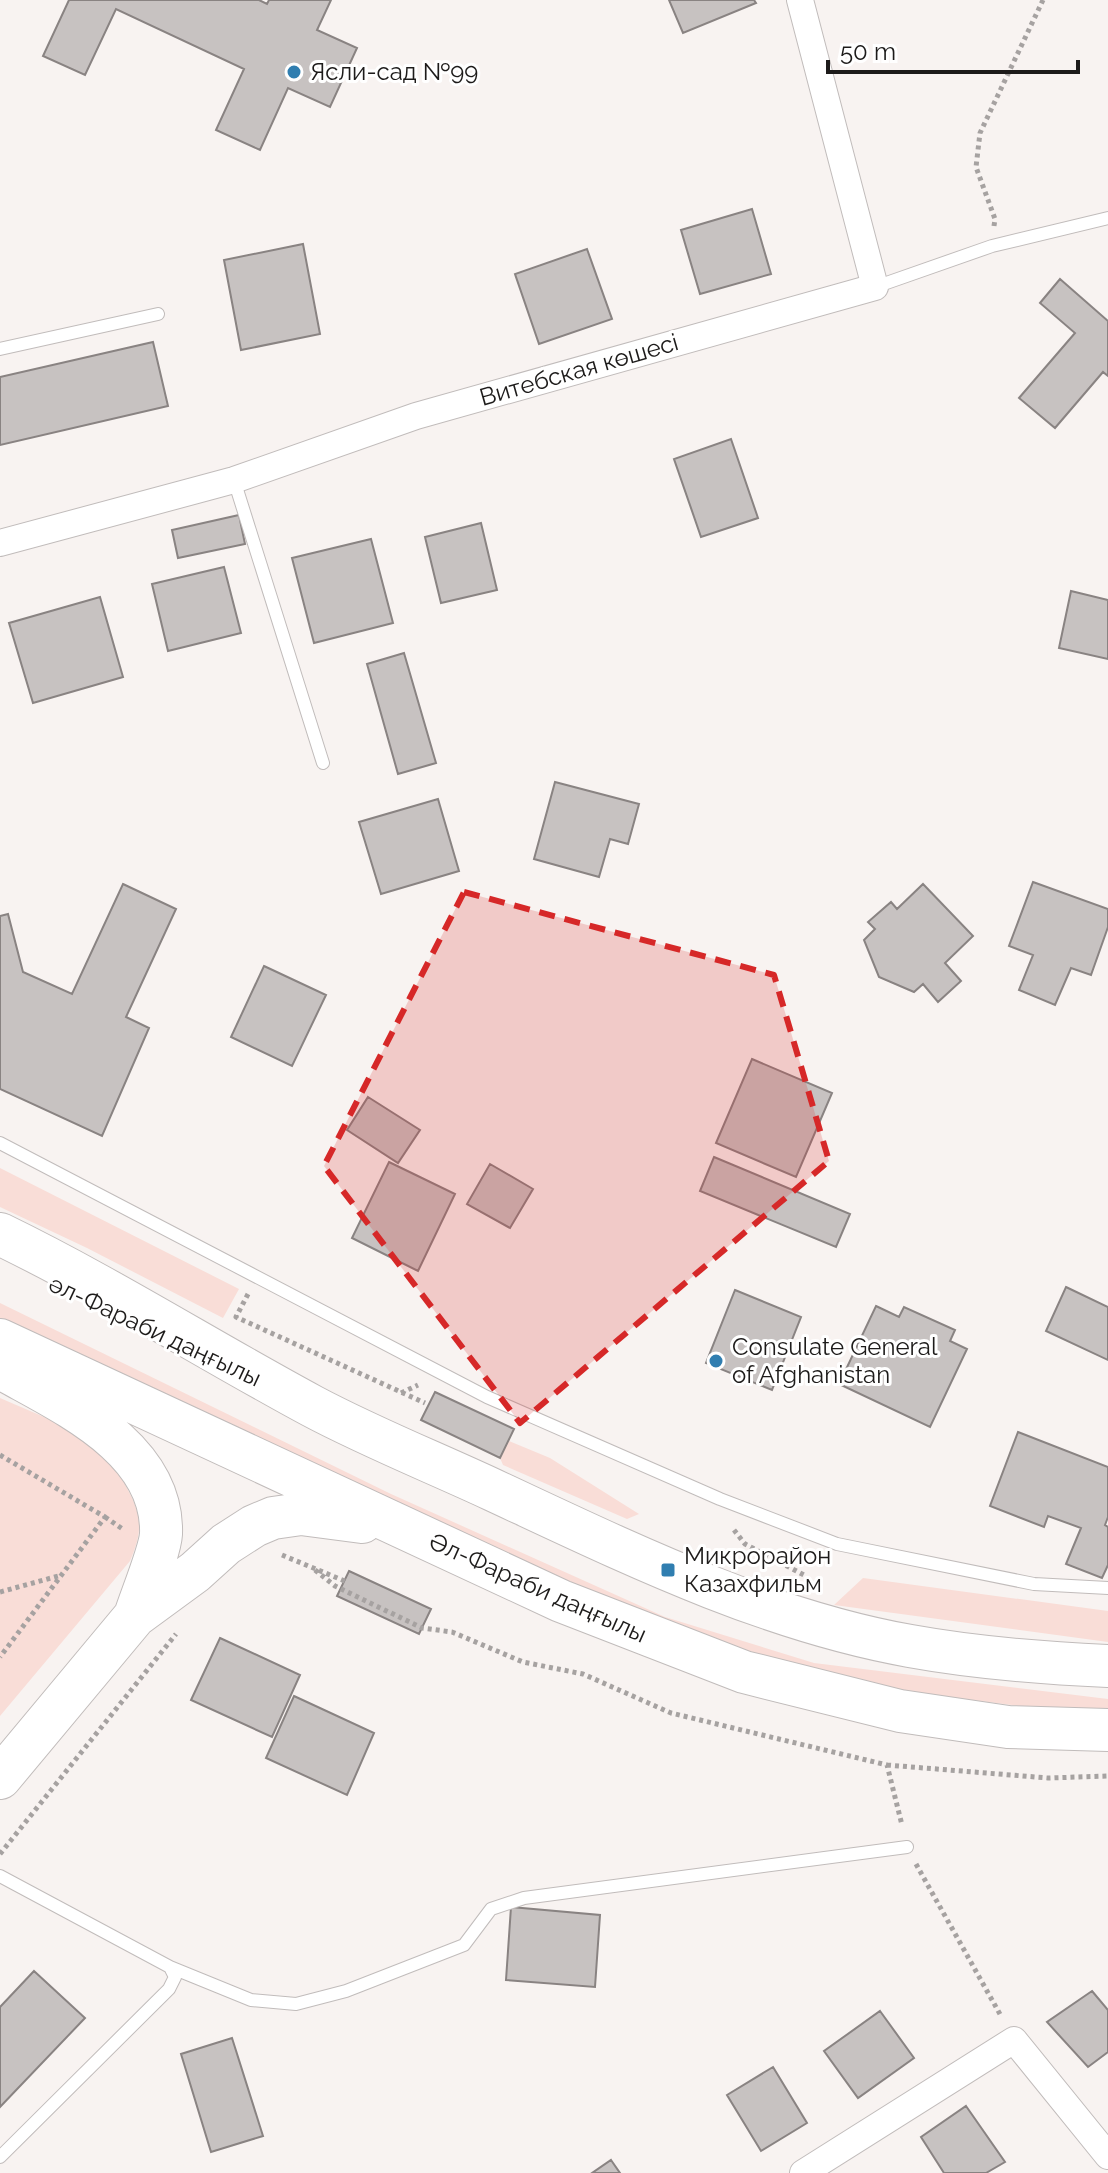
<svg xmlns="http://www.w3.org/2000/svg" width="1108" height="2173" font-family="Raleway,sans-serif">
<rect width="100%" height="100%" fill="#f8f3f1"/>
<!-- green -->
<path fill="#f9ddd7" d="M0,1168L239,1289L223,1318L87,1248L0,1207Z
M0,1303L391,1494L665,1617L814,1663L1108,1699V1717L813,1680L661,1629L0,1321Z
M0,1398C36,1414 94,1434 117,1468C121,1475 124,1483 128,1490C143,1518 142,1533 130,1561L0,1716Z
M509,1441L550,1458L639,1514L627,1519L503,1465L500,1458Z
M863,1578L1108,1611V1642L834,1605Z"/>
<!-- building -->
<path fill="#c7c2c1" stroke="#898382" stroke-width="2" d="M69,0H259L267,4L269,0H331L317,30L357,48L330,107L288,88L260,150L216,130L244,69L116,9L85,75L43,56Z
M669,0H754L756,3L683,33Z
M752,209L771,274L700,294L681,230Z
M303,244L320,334L241,350L224,260Z
M587,249L612,319L539,344L515,274Z
M1060,279L1108,321V376L1103,372L1055,428L1019,398L1075,333L1040,303Z
M153,342L168,406L0,445V377Z
M731,439L758,518L701,537L674,459Z
M239,515L245,544L178,558L172,530Z
M481,523L497,590L441,603L425,537Z
M371,539L393,623L314,643L292,558Z
M224,567L241,633L168,651L152,584Z
M1071,591L1108,600V659L1059,648Z
M100,597L123,677L33,703L9,623Z
M404,653L436,763L398,774L367,664Z
M555,782L639,804L628,844L610,839L599,877L534,859Z
M438,799L459,871L381,894L359,822Z
M1033,882L1108,909V927L1091,975L1071,968L1055,1005L1019,990L1033,955L1009,946Z
M123,884L176,909L126,1017L149,1028L102,1136L0,1089V916L8,914L23,972L72,994Z
M923,884L973,936L945,963L961,981L938,1002L923,984L914,992L879,977L864,940L875,929L868,922L891,902L897,909Z
M264,966L326,995L292,1066L231,1037Z
M752,1059L832,1093L796,1177L716,1143Z
M368,1097L420,1130L398,1163L347,1130Z
M714,1157L850,1214L836,1247L700,1191Z
M389,1162L455,1194L418,1271L352,1238Z
M490,1164L533,1189L510,1228L467,1204Z
M1066,1287L1108,1307V1360L1046,1331Z
M735,1290L801,1317L772,1390L706,1363Z
M876,1306L899,1317L904,1307L955,1330L950,1341L967,1349L930,1427L839,1384Z
M435,1392L514,1429L500,1458L421,1420Z
M1018,1432L1108,1467V1517L1105,1525L1108,1527V1565L1102,1578L1066,1564L1081,1528L1048,1516L1044,1527L990,1506Z
M349,1571L431,1609L419,1634L337,1596Z
M220,1638L300,1675L272,1737L191,1700Z
M294,1696L374,1733L347,1795L266,1758Z
M511,1907L600,1915L595,1987L506,1980Z
M34,1971L85,2018L0,2107V2007Z
M1092,1991L1108,2010V2052L1088,2067L1047,2022Z
M880,2011L914,2058L858,2098L824,2051Z
M232,2038L263,2136L211,2152L181,2054Z
M773,2067L807,2123L761,2151L727,2095Z
M966,2106L1005,2162L986,2173H944L921,2137Z
M611,2160L620,2173H592Z"/>
<g fill="none" stroke-linecap="round" stroke-linejoin="round">
<!-- lane casing -->
<g stroke="#c1bcbb" stroke-width="14">
<path id="lane" d="M875,287L992,246L1108,218
M0,349L158,314
M234,480L323,763
M0,1143L487,1397L720,1499L837,1544L1034,1584L1108,1588
M0,1876L170,1967L175,1977L169,1989L0,2157
M170,1967L251,2000L296,2004L346,1991L464,1945L491,1909L524,1898L907,1847"/>
</g>
<!-- street casing -->
<g stroke="#c1bcbb" stroke-width="28">
<path id="street" d="M0,543L234,480L416,416L875,287L800,0
M803,2173L1014,2040L1108,2156"/>
</g>
<!-- primary casing -->
<g stroke="#c1bcbb" stroke-width="44">
<path id="primary" d="M0,1234C107,1286 208,1350 312,1406C370,1437 433,1462 493,1490C626,1552 764,1620 910,1646C976,1658 1041,1663 1108,1666
M0,1340L561,1601L744,1672L900,1711L1008,1727L1108,1730
M8,1372C69,1406 164,1450 161,1534C160,1551 141,1597 135,1616
M0,1778L135,1616L195,1572L226,1544L254,1526L273,1518L301,1514L362,1522"/>
</g>
<!-- path -->
<path stroke="#a6a2a1" stroke-width="5" stroke-dasharray="4 4" stroke-linecap="butt" d="M994,226L995,219L976,167L980,133L1043,0
M248,1294L236,1317L425,1403
M401,1393L418,1385
M0,1455L105,1517L0,1657
M105,1517L124,1530
M734,1530L745,1544L804,1575
M282,1555L347,1582
M315,1570L335,1586L422,1628L452,1632L523,1662L583,1674L671,1713L887,1765L902,1825
M0,1592L62,1575
M887,1765L1048,1778L1108,1776
M0,1854L176,1634
M916,1864L1001,2016"/>
<!-- lane -->
<use href="#lane" stroke="#fff" stroke-width="12"/>
<!-- street -->
<use href="#street" stroke="#fff" stroke-width="26"/>
<!-- primary -->
<use href="#primary" stroke="#fff" stroke-width="42"/>
</g>
<!-- marked area -->
<path fill="#d62828" fill-opacity="0.2" stroke="#d62828" stroke-width="6" stroke-dasharray="16 10" stroke-linejoin="round" d="M464,892L774,975L829,1161L520,1423L324,1166Z"/>
<!-- markers -->
<g fill="#307eb0" stroke="#fff" stroke-width="3">
<circle cx="294" cy="72" r="8"/>
<circle cx="716" cy="1361" r="8"/>
<rect x="660" y="1562" width="16" height="16" rx="4"/>
</g>
<g text-anchor="middle" stroke-width="6" stroke-linejoin="round" paint-order="stroke">
<!-- poi labels -->
<g font-size="24" fill="#1d1b1a" stroke="#fff" text-anchor="start">
<text x="310" y="80">Ясли-сад №99</text>
<text x="732" y="1355">Consulate General<tspan x="732" dy="28">of Afghanistan</tspan></text>
<text x="684" y="1564">Микрорайон<tspan x="684" dy="28">Казахфильм</tspan></text>
</g>
<!-- street labels -->
<g font-size="24" fill="#1d1b1a" stroke="#fff">
<text transform="translate(579 370) rotate(-16)" y="8">Витебская көшесі</text>
<text transform="translate(155 1331) rotate(25)" y="8">әл-Фараби даңғылы</text>
<text transform="translate(538 1588) rotate(24)" y="8">Әл-Фараби даңғылы</text>
</g>
</g>
<!-- scale -->
<path d="M828 60v12h250v-12" fill="none" stroke="#1d1b1a" stroke-width="4"/>
<text x="840" y="60" font-size="24" fill="#1d1b1a" stroke="#ffffff" stroke-width="6" paint-order="stroke">50 m</text>
</svg>
